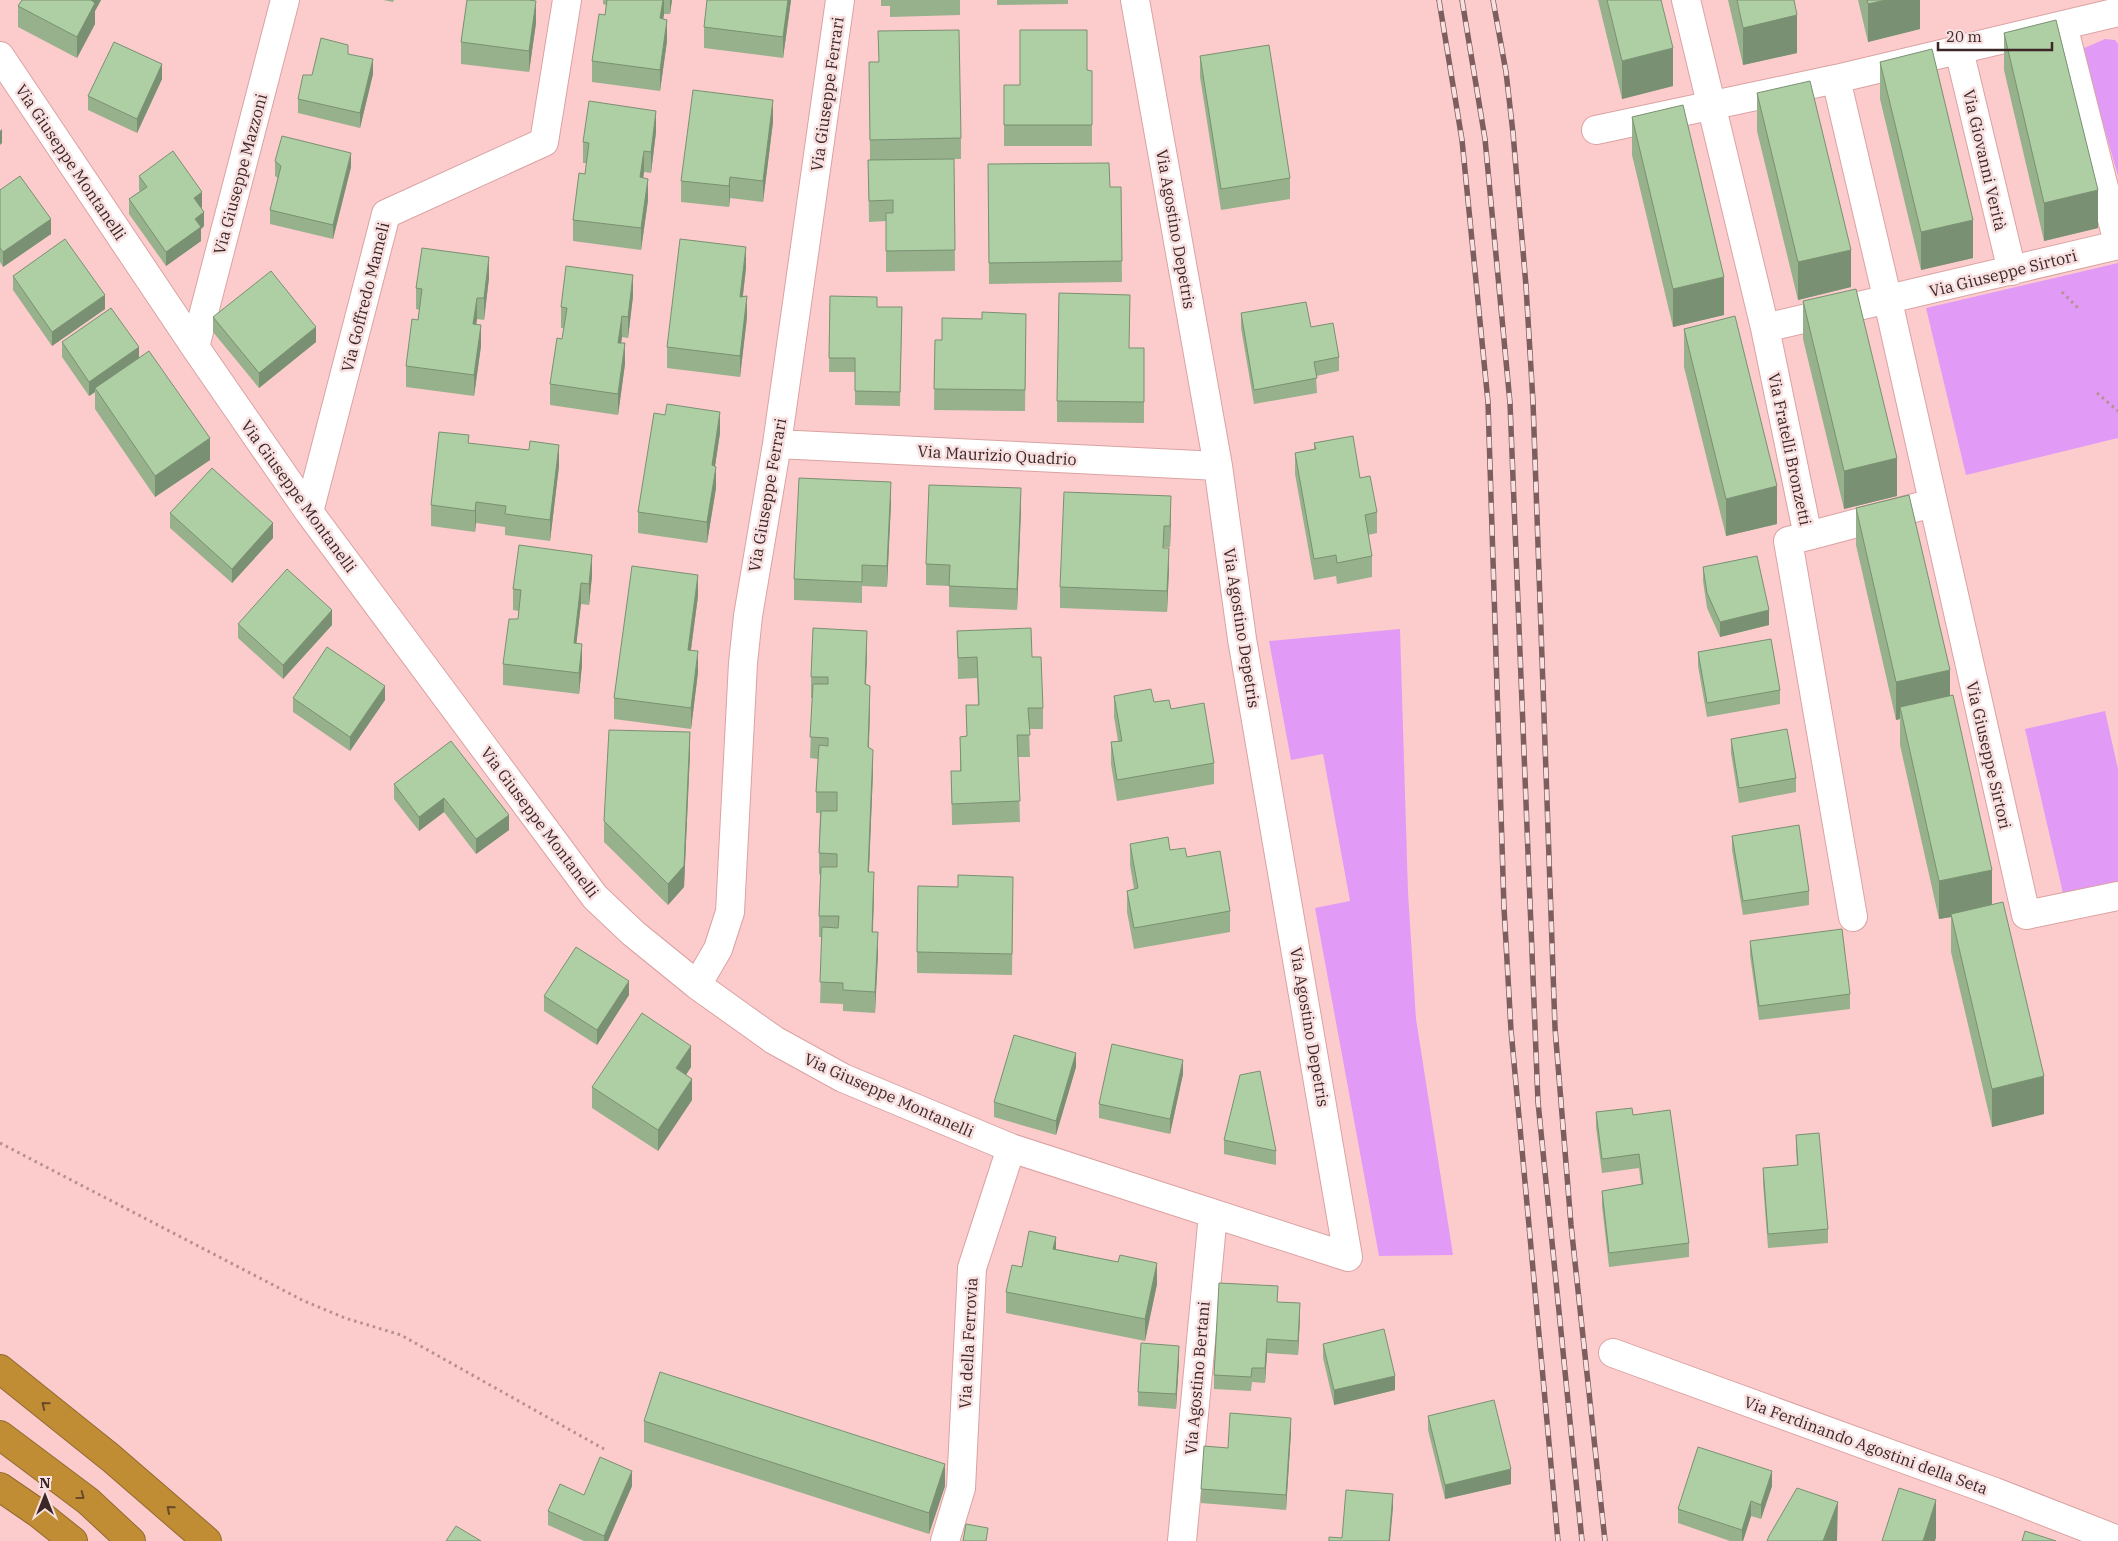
<svg xmlns="http://www.w3.org/2000/svg" width="2118" height="1541" font-family="'IBM Plex Serif',serif">
<rect width="100%" height="100%" fill="#fccccc"/>
<!-- green -->
<path fill="#e19bf7" d="M2105,39L2115,40L2118,44V176L2082,49Z
M2118,263V438L1966,475L1926,308Z
M1400,629L1408,892L1416,1019L1453,1255L1379,1256L1315,908L1350,901L1323,754L1291,760L1269,641Z
M2105,711L2118,769V881L2063,893L2025,729Z"/>
<g fill="none" stroke-linecap="round" stroke-linejoin="round">
<!-- minor casing -->
<g stroke="#dba2a2" stroke-width="30">
<path id="minor" d="M1686,0L1765,328L1808,536L1788,541L1853,917
M2063,25L2118,243
M1959,50L2012,271
M0,56L195,347L309,512L595,897L633,933L697,985L774,1040L843,1078L1011,1148L1348,1257L1242,639L1218,466L1135,0
M1836,79L1888,301L2026,915L2118,896
M1596,130L1836,79L2118,12
M1765,328L2118,245
M195,347L285,0
M777,444L1218,466
M309,512L386,214L544,142L567,0
M1808,536L1933,503
M697,985L718,949L730,912L743,663L748,616L777,444L840,0
M1613,1353L1995,1492L2118,1540
M945,1541L961,1488L972,1268L1011,1148
M1182,1541L1213,1214"/>
</g>
<!-- highway casing -->
<g stroke="#926930" stroke-width="30">
<path id="highway" d="M0,1369L111,1458L207,1541
M0,1435L88,1501L131,1541
M0,1487L38,1513L73,1541"/>
</g>
<!-- path -->
<path stroke="#b68f8f" stroke-width="3" stroke-dasharray="2.5 4" stroke-linecap="butt" d="M2062,292L2080,310
M2097,393L2118,411
M0,1143L304,1301L345,1318L401,1335L604,1449"/>
<!-- minor -->
<use href="#minor" stroke="#fff" stroke-width="28"/>
<!-- highway -->
<use href="#highway" stroke="#c08d35" stroke-width="28"/>
<!-- rail casing -->
<g stroke="#7d5e5e" stroke-width="5.5">
<path id="rail" d="M1439,0L1462,140L1488,402L1504,908L1511,1030L1558,1541
M1462,0L1485,139L1510,403L1538,1102L1582,1541
M1493,0L1506,72L1513,133L1526,286L1533,402L1555,1028L1571,1225L1605,1541"/>
</g>
<!-- rail -->
<use href="#rail" stroke="#f8e0e0" stroke-width="4" stroke-dasharray="11" stroke-linecap="butt"/>
</g>
<!-- wall -->
<path fill="#96b18c" d="M22,0H101L95,11V24L77,58L18,27V6Z
M383,0H394L393,2Z
M467,0H531L536,23L529,72L461,64V42Z
M603,0H672L670,14H664L663,19L667,41L660,91L592,82V61L605,15L606,5L603,4Z
M707,0H791L783,58L704,48V27Z
M881,0H960V15L890,17V6H881Z
M997,0H1068V4L997,5Z
M1598,0H1661L1673,86L1622,99Z
M1728,0H1794L1797,53L1743,65Z
M1858,0H1920V29L1868,42Z
M2004,33L2098,228L2044,241L2004,70Z
M348,54L373,74L360,128L298,113V99L312,75Z
M1200,56L1290,178V199L1221,210L1200,77Z
M869,62L961,138V159H954L955,271L886,272V221L869,222L868,160H870Z
M1880,62L1973,258L1921,270L1880,99Z
M1087,70L1092,71V146H1004V85H1020Z
M162,79L137,133L88,110V96Z
M1757,93L1851,287L1798,300L1757,131Z
M1632,117L1724,315L1673,327L1632,155Z
M773,122L763,202L730,198L729,207L681,202V181Z
M656,132L651,173L644,172L643,178L648,200L641,250L573,241V220L585,174L587,163H583V142Z
M275,161L351,167L333,239L270,224V210L278,178L275,176Z
M988,164L1110,187H1121L1122,282L989,284Z
M139,176L202,207L201,208L204,226L201,229V241L166,266L129,214V199L140,191L139,190Z
M0,190L51,234L3,267L0,262Z
M746,268L743,296L747,317L740,377L667,368V347Z
M13,276L105,309L52,346L13,290Z
M489,278L484,320L477,319L476,324L481,346L474,396L406,387V366L418,320L420,310L416,309V288Z
M633,296L628,338L622,337L621,343L625,364L618,415L550,405V384L562,339L564,328H561V307Z
M830,296L877,307H902L900,406L855,405V372H829Z
M1803,301L1897,496L1844,509L1803,339Z
M1241,313L1311,327L1339,357V371L1316,376L1317,393L1254,404L1241,328Z
M213,317L316,342L259,388L213,332Z
M982,319L1026,335L1025,411L934,410L935,340H942Z
M1684,329L1777,524L1726,536L1684,367Z
M62,342L139,358L210,460L155,497L95,409V392L89,396L62,357Z
M1129,348L1144,369V423L1057,422V401Z
M720,433L715,466L716,488L707,543L638,533V512Z
M469,443L559,466L550,541L505,535V527L476,523L475,532L431,526V505Z
M1314,443L1360,478L1377,512V533L1368,535L1372,556V577L1337,584L1336,576L1314,580L1295,474V453L1314,449Z
M891,503L887,587L862,586V603L794,600V579Z
M1856,508L1950,696L1992,904L2044,1114L1992,1127L1951,952V917L1939,919L1900,745V719L1896,720L1856,545Z
M1021,509L1017,610L949,607V586L926,585V564Z
M170,513L273,538L232,583L170,528Z
M1171,518L1170,547H1164L1169,569L1167,612L1060,608V587Z
M1703,567L1769,625L1720,637L1707,608L1703,581Z
M592,576L589,605L581,604L576,643L582,665L579,694L503,685V664L518,619L519,611L513,610V589Z
M698,596L691,650L698,672L691,729L614,719V698Z
M238,624L332,625L283,679L238,638Z
M957,631L1032,657L1043,708V729H1029L1030,757H1018L1020,822L952,825L951,771H960V737L967,736L966,705H978L977,678L958,679Z
M867,652L866,685L870,707L869,748L873,771L869,872L874,893L873,932L878,953L875,1013L843,1011V1004L820,1003L822,937H819V916L821,875L819,874V853L820,813H816V792L818,759L810,758L812,698H811V677Z
M1698,652L1780,690V704L1707,717L1698,666Z
M1114,696L1154,702L1171,709L1214,763V784L1117,801L1111,764V742L1118,741L1114,717Z
M293,698L385,700L350,751L293,712Z
M1731,739L1796,778V792L1739,803L1731,753Z
M451,741L509,830L476,854L444,812L419,831L394,799V784Z
M690,753L684,887L668,905L604,842V821Z
M1732,836L1809,891V905L1743,915L1732,850Z
M1130,844L1170,850L1187,857L1230,911V932L1134,949L1127,912V891L1134,889L1130,865Z
M1013,898L1012,975L917,973V952Z
M1750,941L1850,994V1009L1759,1020L1750,955Z
M629,995L597,1045L544,1011V996Z
M691,1067L686,1075L692,1100L658,1151L592,1108V1087Z
M1076,1067L1056,1135L994,1117V1102Z
M1183,1074L1170,1134L1099,1118V1104Z
M1596,1112L1633,1115L1689,1243V1257L1609,1267L1602,1206V1191L1641,1184L1639,1168L1602,1173L1596,1127Z
M1796,1135L1828,1229V1243L1768,1248L1763,1183V1168L1797,1165L1796,1149Z
M1224,1140L1276,1151V1165L1224,1154Z
M1056,1249L1118,1262L1157,1284L1145,1341L1006,1313V1292L1022,1267Z
M1278,1302L1300,1317L1298,1355L1267,1353L1265,1383L1252,1382L1251,1391L1214,1389V1375Z
M1323,1344L1395,1390L1334,1405L1323,1358Z
M1179,1360L1176,1409L1138,1406V1392Z
M1428,1416L1511,1484L1445,1499L1428,1430Z
M644,1421L945,1486L929,1534L644,1442Z
M1291,1432L1286,1510L1201,1503V1489L1228,1448Z
M632,1486L608,1541H584L548,1525V1511L584,1495Z
M1772,1486L1761,1519L1751,1516L1743,1541H1730L1678,1523V1509Z"/>
<!-- shaded-wall -->
<path fill="#7a9072" d="M90,0H101L95,11V24L77,58V37Z
M663,0H664V14L660,40V18Z
M670,0H672L670,14Z
M788,0H791L783,58V37Z
M1886,0H1920V29L1868,42V4Z
M536,1V23L529,72V51Z
M1797,15V53L1743,65V28Z
M667,20V41L660,91V70Z
M1673,48V86L1622,99V61Z
M373,59V74L360,128V113Z
M162,64V79L137,133V119Z
M773,100V122L763,202V181Z
M656,111V132L651,173V152Z
M2,129V143L0,145V131Z
M644,151V172L640,198V177Z
M351,153V167L333,239V225Z
M730,177V198L729,207V186Z
M648,179V200L641,250V228Z
M2098,190V228L2044,241V203Z
M202,192V207L194,212V198Z
M204,212V226L201,229V241L166,266V252L195,219Z
M51,219V234L3,267V252Z
M1973,220V258L1921,270V232Z
M746,247V268L740,318V297Z
M1851,250V287L1798,300V262Z
M489,257V278L484,320V298Z
M633,275V296L628,338V317Z
M1724,277V315L1673,327V289Z
M105,295V309L52,346V332Z
M747,296V317L740,377V356Z
M477,298V319L473,345V324Z
M622,316V337L618,364V343Z
M481,325V346L474,396V375Z
M316,327V342L259,388V373Z
M625,343V364L618,415V394Z
M139,347V362L95,388V392L89,396V382Z
M720,412V433L712,486V465Z
M210,438V460L155,497V476Z
M559,445V466L550,541V520Z
M1897,458V496L1844,509V471Z
M716,467V488L707,543V522Z
M891,482V503L887,587V566Z
M1777,486V524L1726,536V499Z
M1021,488V509L1017,610V589Z
M1171,496V518L1170,547V526Z
M476,502V523L475,532V511Z
M273,523V538L232,583V569Z
M1169,548V569L1167,612V591Z
M592,555V576L589,605V584Z
M698,575V596L688,671V650Z
M581,583V604L574,664V643Z
M332,610V625L283,679V665Z
M1769,610V625L1720,637V622Z
M867,631V652L865,705V684Z
M582,644V665L579,694V673Z
M698,651V672L691,729V708Z
M1950,670V708L1900,707V719L1896,720V682Z
M385,686V700L350,751V737Z
M870,686V707L868,769V747Z
M690,732V753L684,887L668,905V884Z
M873,750V771L868,893V872Z
M444,798V812L419,831V817Z
M509,815V830L476,854V839Z
M1992,870V907L1951,914V917L1939,919V881Z
M874,872V893L872,953V932Z
M878,932V953L875,1013V992Z
M629,981V995L597,1045V1030Z
M691,1046V1067L676,1090V1068Z
M1076,1053V1067L1056,1135V1121Z
M1183,1060V1074L1170,1134V1119Z
M2044,1076V1114L1992,1127V1089Z
M692,1079V1100L658,1151V1130Z
M1056,1237V1258L1053,1249Z
M1157,1263V1284L1145,1341V1319Z
M1300,1303V1317L1298,1355V1341Z
M1267,1339V1353L1265,1383V1368Z
M1179,1346V1360L1176,1409V1394Z
M1395,1376V1390L1334,1405V1390Z
M1291,1418V1432L1286,1510V1495Z
M945,1464V1486L929,1534V1513Z
M1511,1469V1484L1445,1499V1485Z
M632,1471V1486L608,1541H604V1536Z
M1772,1471V1486L1761,1519V1505Z
M1393,1494V1508L1390,1541H1389Z
M1936,1500V1538L1935,1541H1923Z
M1751,1501V1516L1743,1541H1742V1530Z
M1838,1502L1837,1541H1823Z"/>
<!-- building -->
<path fill="#aecea3" stroke="#7a9072" d="M22,0H91L95,3L77,37L18,6Z
M467,0H529L536,1L529,51L461,42Z
M607,0H663L660,18L667,20L660,70L592,61L599,14L605,15Z
M707,0H788L783,37L704,27Z
M1607,0H1661L1673,48L1622,61Z
M1737,0H1794L1797,15L1743,28Z
M1867,0H1886L1868,4Z
M2056,20L2098,190L2044,203L2004,33Z
M959,30L961,138L870,140L869,62H879L878,31Z
M1020,30H1087V70L1092,71V125H1004V85H1020Z
M321,38L348,45V54L373,59L360,113L298,99L303,75H312Z
M114,42L162,64L137,119L88,96Z
M1269,45L1290,178L1221,189L1200,56Z
M1932,49L1973,220L1921,232L1880,62Z
M1810,81L1851,250L1798,262L1757,93Z
M693,90L773,100L763,181L730,177L729,186L681,181Z
M589,101L656,111L651,152L644,151L640,177L648,179L641,228L573,220L579,173L585,174L589,143L583,142Z
M1683,105L1724,277L1673,289L1632,117Z
M282,136L351,153L333,225L270,210L281,166L275,161Z
M173,151L202,192L194,198L204,212L195,219L201,227L166,252L129,199L147,187L139,176Z
M954,159L955,250L886,251V213H893V200L869,201L868,160Z
M1109,163L1110,187H1121L1122,261L989,263L988,164Z
M20,176L51,219L3,252L0,248V190Z
M65,239L105,295L52,332L13,276Z
M680,239L746,247L740,297L747,296L740,356L667,347Z
M422,248L489,257L484,298H477L473,324L481,325L474,375L406,366L412,319L418,320L422,289L416,288Z
M566,266L633,275L628,317L622,316L618,343H625L618,394L550,384L557,338L562,339L567,308L561,307Z
M271,271L316,327L259,373L213,317Z
M1856,289L1897,458L1844,471L1803,301Z
M1059,293L1130,295L1129,348H1144V402L1057,401Z
M830,296L877,297V307H902L900,392L855,391V358H829Z
M1306,302L1311,327L1333,323L1339,357L1314,362L1317,378L1254,390L1241,313Z
M111,308L139,347L89,382L62,342Z
M982,312L1026,314L1025,390L934,389L935,340H942V318L982,319Z
M1735,316L1777,486L1726,499L1684,329Z
M149,351L210,438L155,476L95,388Z
M667,404L720,412L712,465L716,467L707,522L638,512L654,413L665,415Z
M439,432L469,435L468,443L529,450L530,441L559,445L550,520L505,514L506,506L476,502L475,511L431,505Z
M1353,436L1360,478L1370,476L1377,512L1365,515L1372,556L1337,563L1336,555L1314,559L1295,453L1316,449L1314,443Z
M212,468L273,523L232,569L170,513Z
M799,478L891,482L887,566L862,565V582L794,579Z
M929,485L1021,488L1017,589L949,586L950,565L926,564Z
M1064,492L1171,496L1170,526H1164L1163,548H1169L1167,591L1060,587Z
M1909,495L1950,670L1896,682L1856,508Z
M519,545L592,555L589,584L581,583L574,643L582,644L579,673L503,664L509,619H518L521,590L513,589Z
M1757,556L1769,610L1720,622L1707,593L1703,567Z
M632,566L698,575L688,650L698,651L691,708L614,698Z
M287,569L332,610L283,665L238,624Z
M813,628L867,631L865,684L870,686L868,747L873,750L868,872H874L872,932H878L875,992L843,990V983L820,982L822,927L838,928L839,916H819L821,867H837V854L819,853L821,811H837V792H816L819,745L828,746V738L810,737L813,684H828V677H811Z
M1031,628L1032,657H1041L1043,708H1028L1030,735H1017L1020,801L952,804L951,771H961L960,737L967,736L966,705H979L977,657L958,658L957,631Z
M1771,639L1780,690L1707,703L1698,652Z
M327,647L385,686L350,737L293,698Z
M1151,689L1154,702L1169,700L1171,709L1204,703L1214,763L1117,780L1111,742L1122,741L1114,696Z
M1953,695L1992,870L1939,881L1900,707Z
M1787,729L1796,778L1739,788L1731,739Z
M609,730L690,732L684,866L668,884L604,821Z
M451,741L509,815L476,839L444,798L419,817L394,784Z
M1799,825L1809,891L1743,901L1732,836Z
M1168,837L1170,850L1185,848L1187,857L1220,851L1230,911L1134,928L1127,891L1138,888L1130,844Z
M958,875L1013,877L1012,954L917,952L918,886L958,887Z
M2003,902L2044,1076L1992,1089L1951,914Z
M1842,929L1850,994L1759,1006L1750,941Z
M576,947L629,981L597,1030L544,996Z
M642,1013L691,1046L676,1068L692,1079L658,1130L592,1087Z
M1014,1035L1076,1053L1056,1121L994,1102Z
M1112,1044L1183,1060L1170,1119L1099,1104Z
M1260,1071L1276,1151L1224,1140L1240,1075Z
M1632,1108L1633,1115L1670,1110L1689,1243L1609,1253L1602,1191L1643,1184L1639,1154L1602,1159L1596,1112Z
M1819,1133L1828,1229L1768,1234L1763,1168L1798,1165L1796,1135Z
M1029,1231L1056,1237L1053,1249L1118,1262L1120,1255L1157,1263L1145,1319L1006,1292L1012,1265L1022,1267Z
M1219,1283L1278,1286L1277,1302L1300,1303L1298,1341L1267,1339L1265,1368H1252L1251,1377L1214,1375Z
M1384,1329L1395,1376L1334,1390L1323,1344Z
M1141,1343L1179,1346L1176,1394L1138,1392Z
M660,1372L945,1464L929,1513L644,1421Z
M1494,1400L1511,1469L1445,1485L1428,1416Z
M1230,1413L1291,1418L1286,1495L1201,1489L1204,1446L1228,1448Z
M1698,1447L1772,1471L1761,1505L1751,1501L1742,1530L1678,1509Z
M600,1457L632,1471L604,1536L548,1511L560,1484L584,1495Z
M1797,1488L1838,1502L1823,1541H1767L1769,1536Z
M1899,1488L1936,1500L1923,1541H1882Z
M1346,1490L1393,1494L1389,1541H1329V1537L1342,1538Z
M966,1524L988,1528L986,1541H963Z
M456,1526L481,1541H446Z
M2025,1531L2056,1541H2022Z"/>
<!-- one-way arrows -->
<defs><path id="oneway-chevron" d="M-2-3.5L2.5 0L-2 3.5" fill="none" stroke-width="1.6" stroke-linecap="round" stroke-linejoin="round" transform="scale(1.25)"/></defs>
<g stroke="#6a4a2b">
<use href="#oneway-chevron" transform="translate(45 1405) rotate(-141)"/>
<use href="#oneway-chevron" transform="translate(81 1496) rotate(37)"/>
<use href="#oneway-chevron" transform="translate(170 1509) rotate(-139)"/>
</g>
<g text-anchor="middle" stroke-width="5" stroke-linejoin="round" paint-order="stroke">
<!-- street labels -->
<g font-size="16" fill="#3c2626" stroke="#f8e0e0">
<text transform="translate(827 94) rotate(-82)" y="6">Via Giuseppe Ferrari</text>
<text transform="translate(1985 160) rotate(77)" y="6">Via Giovanni Verità</text>
<text transform="translate(71 162) rotate(56)" y="6">Via Giuseppe Montanelli</text>
<text transform="translate(240 174) rotate(-75)" y="6">Via Giuseppe Mazzoni</text>
<text transform="translate(1176 229) rotate(80)" y="6">Via Agostino Depetris</text>
<text transform="translate(2003 273) rotate(-14)" y="6">Via Giuseppe Sirtori</text>
<text transform="translate(365 297) rotate(-76)" y="6">Via Goffredo Mameli</text>
<text transform="translate(1790 449) rotate(78)" y="6">Via Fratelli Bronzetti</text>
<text transform="translate(997 455) rotate(3)" y="6">Via Maurizio Quadrio</text>
<text transform="translate(767 495) rotate(-80)" y="6">Via Giuseppe Ferrari</text>
<text transform="translate(299 496) rotate(54)" y="6">Via Giuseppe Montanelli</text>
<text transform="translate(1242 628) rotate(81)" y="6">Via Agostino Depetris</text>
<text transform="translate(1989 755) rotate(77)" y="6">Via Giuseppe Sirtori</text>
<text transform="translate(540 822) rotate(53)" y="6">Via Giuseppe Montanelli</text>
<text transform="translate(1310 1027) rotate(80)" y="6">Via Agostino Depetris</text>
<text transform="translate(889 1095) rotate(24)" y="6">Via Giuseppe Montanelli</text>
<text transform="translate(968 1343) rotate(-87)" y="6">Via della Ferrovia</text>
<text transform="translate(1197 1378) rotate(-85)" y="6">Via Agostino Bertani</text>
<text transform="translate(1866 1445) rotate(20)" y="6">Via Ferdinando Agostini della Seta</text>
</g>
</g>
<!-- north arrow -->
<g transform="translate(45 1496)" stroke="#f8e0e0" stroke-width="4" paint-order="stroke">
<path d="M0-4L9 19L0 12L-9 19Z" fill="#3c2626"/>
<text y="-8" font-size="14" font-weight="bold" text-anchor="middle" fill="#3c2626">N</text>
</g>
<!-- scale -->
<path d="M1938 42v8h114v-8" fill="none" stroke="#3c2626" stroke-width="2.5"/>
<text x="1946" y="42" font-size="15" fill="#3c2626" stroke="#f8e0e0" stroke-width="4" paint-order="stroke">20 m</text>
</svg>
